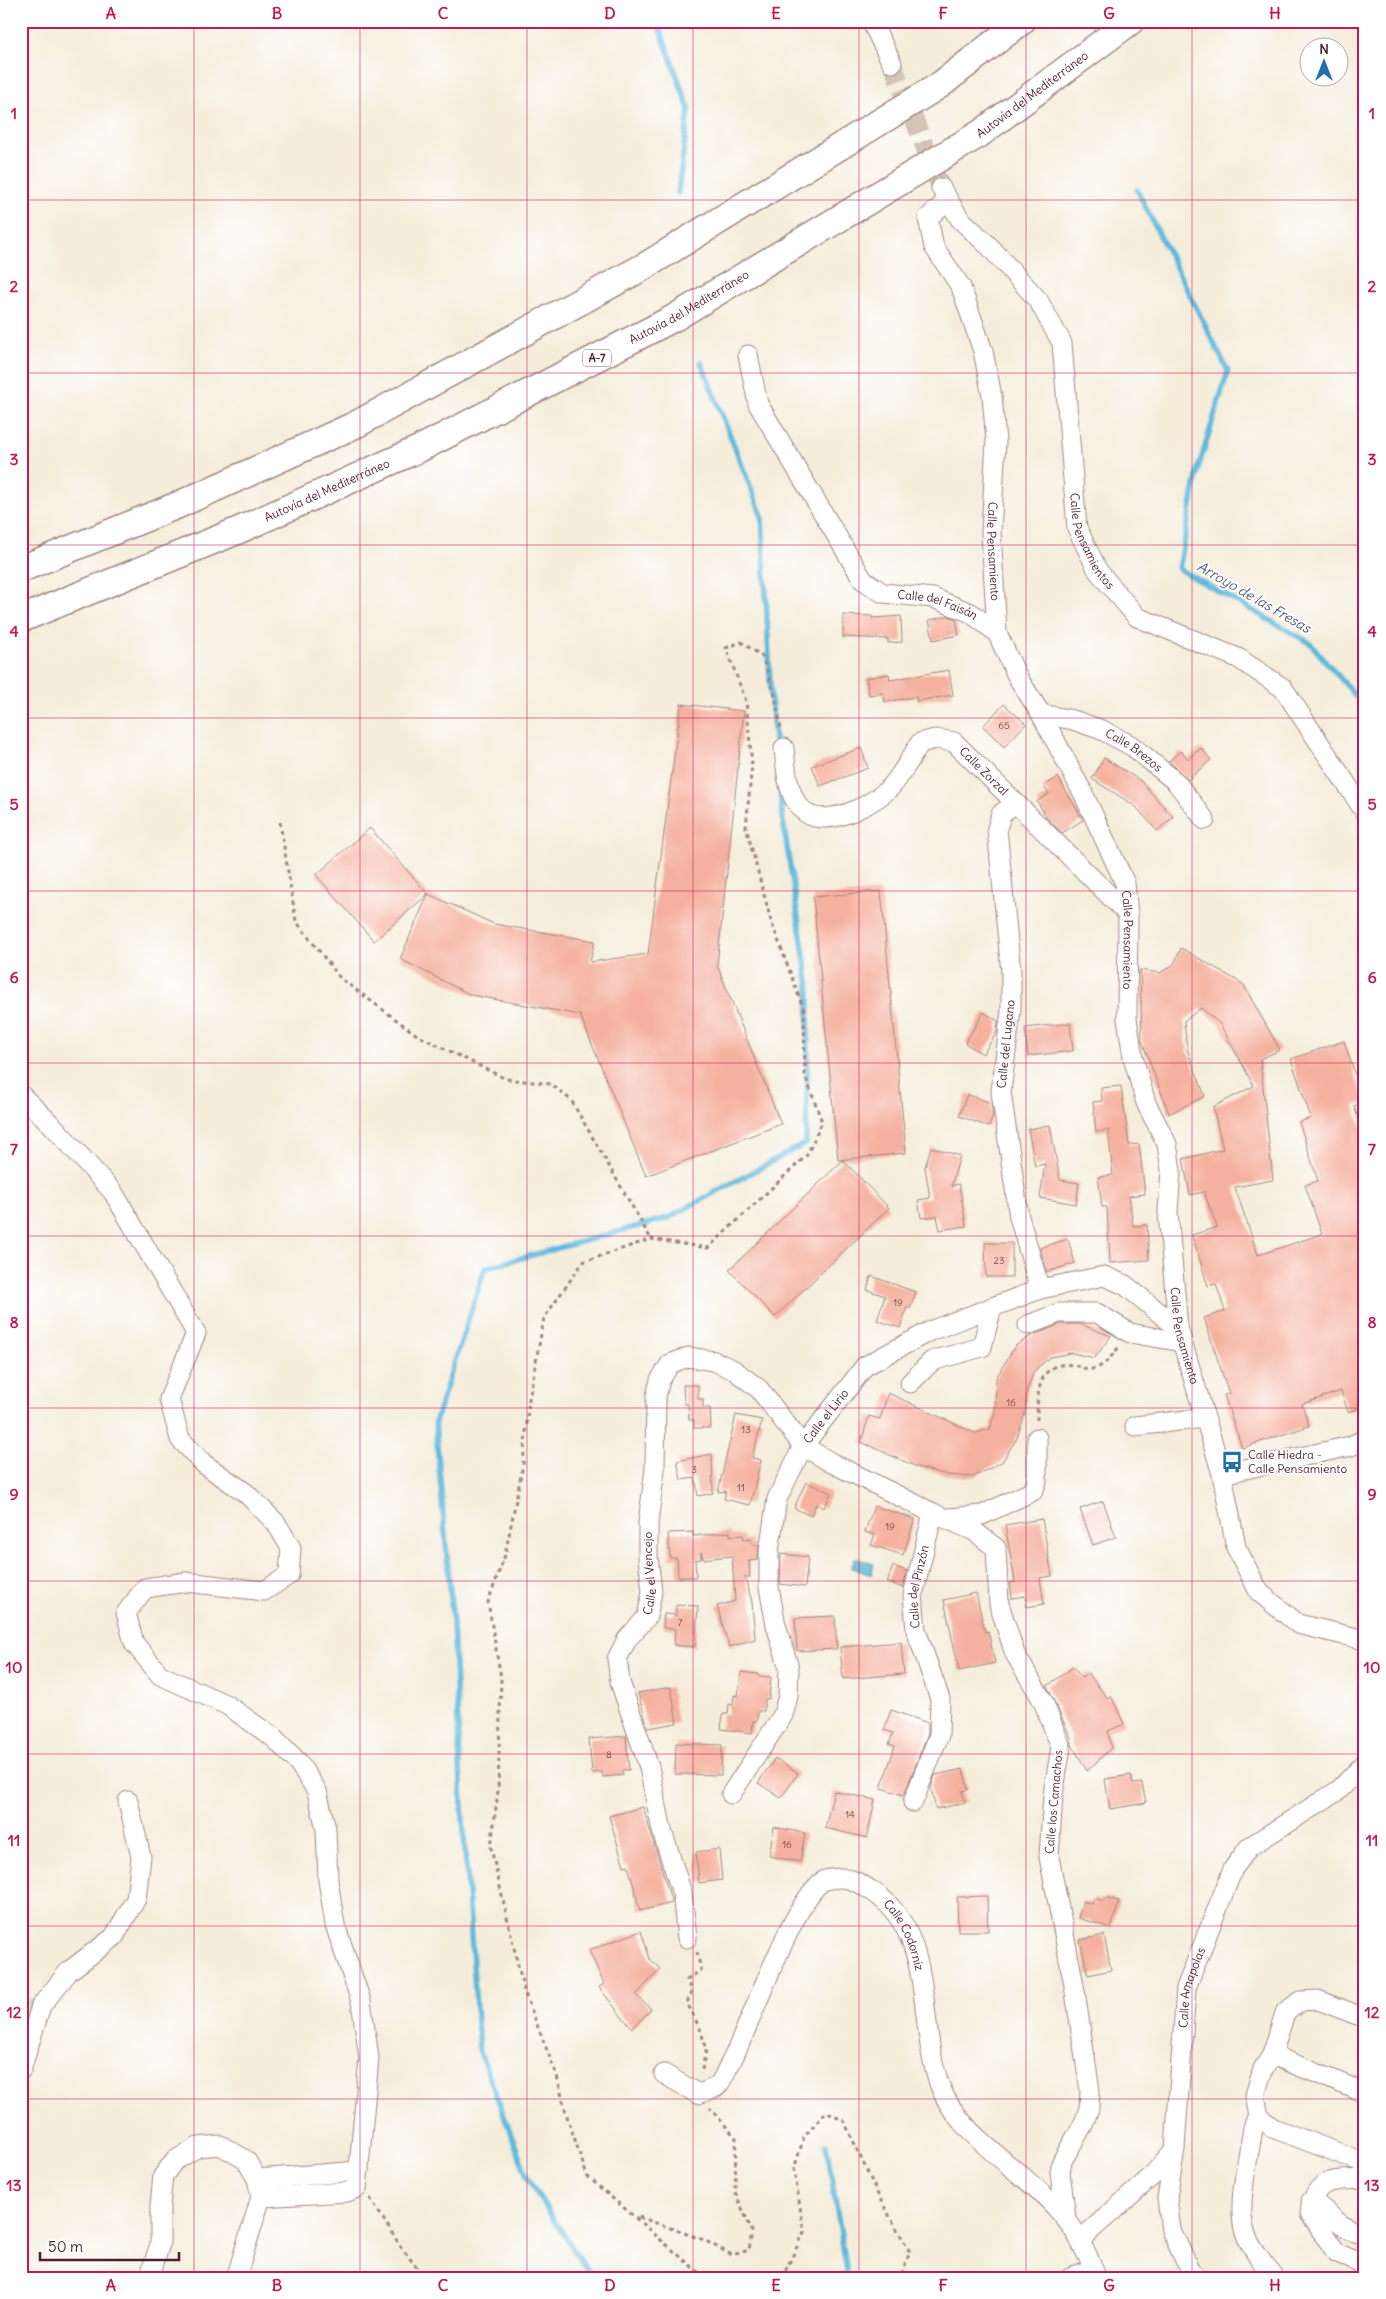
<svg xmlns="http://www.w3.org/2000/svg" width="1386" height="2299" font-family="Delius,sans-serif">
<rect width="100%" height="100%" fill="#fff"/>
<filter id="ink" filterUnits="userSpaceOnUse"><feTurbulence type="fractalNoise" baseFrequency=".02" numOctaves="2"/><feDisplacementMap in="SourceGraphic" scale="10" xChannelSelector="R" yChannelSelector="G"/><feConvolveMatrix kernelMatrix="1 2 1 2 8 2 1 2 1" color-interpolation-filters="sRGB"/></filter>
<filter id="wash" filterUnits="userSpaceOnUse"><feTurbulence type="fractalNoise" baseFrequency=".0096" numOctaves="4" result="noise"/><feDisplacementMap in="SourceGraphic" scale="20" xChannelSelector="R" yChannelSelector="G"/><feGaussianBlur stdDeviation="1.12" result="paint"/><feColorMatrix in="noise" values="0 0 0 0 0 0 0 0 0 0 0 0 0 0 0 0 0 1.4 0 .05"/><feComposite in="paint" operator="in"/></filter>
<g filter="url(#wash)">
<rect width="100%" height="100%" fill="#f5edda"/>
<!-- green -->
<path fill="#8fd38c" stroke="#6c795c" d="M38,1996L21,2037V2005Z"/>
<!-- water -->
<path fill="#5fb9dc" stroke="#546c84" d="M855,1558L874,1564L871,1575L851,1568Z"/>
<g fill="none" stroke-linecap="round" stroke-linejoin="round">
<!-- stream -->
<path stroke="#5fb9dc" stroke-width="5.5" d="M657,21L689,109L678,193
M1137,190L1228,371L1198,469L1179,569L1310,643L1365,707
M701,362L762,516L771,699L776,750
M826,2144L847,2272L843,2278
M592,2278L529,2181L479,2050L462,1806L453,1623L435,1422L485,1268L668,1218L806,1143L809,987L783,821L778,777"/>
</g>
<g id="blocks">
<!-- building -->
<path fill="#f5b19f" d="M843,615L872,616V618L901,616L902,642L888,643V639L843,637Z
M948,616L956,619L959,635L933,640L929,620Z
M949,670L953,695L917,701L916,697L885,702L883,693L869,695L866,678L889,674L890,680Z
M681,704L744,711L717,965L781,1124L646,1176L580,1015L471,995L400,959L428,894L494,924L595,941L590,962L648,954Z
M1004,704L1026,724L1004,747L983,726Z
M861,748L868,768L820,786L812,766Z
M1201,748L1211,760L1188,780L1169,761L1181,751L1188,759Z
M1104,758L1141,781L1173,817L1157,831L1135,806L1092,779Z
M1058,777L1083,820L1062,833L1047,818L1037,801L1049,794L1044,786Z
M370,828L428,894L374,941L316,875Z
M881,891L906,1153L838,1160L813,897Z
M1181,948L1243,984L1280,1050L1260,1059L1273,1180L1235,1187L1258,1255L1322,1234L1305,1185L1318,1181L1299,1122L1311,1118L1291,1059L1344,1041L1364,1102L1354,1106L1365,1139V1406L1348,1412L1341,1391L1302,1404L1309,1426L1242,1448L1224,1395L1229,1394L1204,1318L1225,1311L1216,1284L1208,1286L1192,1235L1217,1227L1204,1192L1190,1195L1183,1159L1223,1149L1213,1107L1254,1086L1220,1024L1201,1008L1184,1021L1187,1049L1205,1096L1169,1114L1142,1041L1140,970L1160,973L1174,964Z
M984,1012L998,1021L997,1032L983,1054L965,1043Z
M1070,1023L1073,1051L1028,1056L1025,1028Z
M1121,1086L1129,1145L1139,1144L1145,1194L1129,1196L1133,1226L1147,1225L1149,1260L1110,1263L1107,1207H1102L1098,1177L1113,1175L1108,1130L1096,1132L1093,1102L1102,1101L1101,1088Z
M967,1094L991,1103L993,1115L989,1127L959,1116Z
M1050,1125L1060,1180L1079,1183L1076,1204L1040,1198L1045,1164L1035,1166L1028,1129Z
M931,1147L960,1156L951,1186L959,1184L966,1226L940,1230L937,1216L921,1218L918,1200L930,1198L925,1167Z
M843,1160L889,1208L775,1317L729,1270Z
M1068,1239L1075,1263L1047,1272L1040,1248Z
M985,1243H1012V1277H986Z
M871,1276L916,1292L910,1309L907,1307L900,1328L877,1320L885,1296L867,1290Z
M1061,1324H1080L1111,1336L1095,1358L1072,1353L1050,1357L1034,1371L1027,1390L1025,1413L1017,1438L1002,1462L973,1477L947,1475L917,1467L861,1442L869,1416L880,1419L888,1393L975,1433L990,1429L995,1412L996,1378L1015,1346L1031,1336Z
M683,1385H698V1399H703V1408H710L711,1428H694V1420H689L688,1404H684Z
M736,1415L762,1420L752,1458L761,1460L750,1505L724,1499L726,1491L718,1492Z
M712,1454L713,1493L698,1496L695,1478L681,1480L677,1461Z
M806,1482L831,1493L824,1508L816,1504L811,1516L794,1508Z
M1103,1501L1116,1537L1093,1545L1080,1509Z
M874,1506L915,1519L903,1555L871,1545L875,1535L865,1532Z
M1042,1519L1052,1576L1040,1578L1044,1604L1027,1607L1025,1596L1012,1598L1010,1583L1015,1582L1005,1525Z
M693,1532V1536L730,1532V1536L743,1535L744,1540L751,1539L752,1545H759L758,1560L749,1561L750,1577H745L752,1602L755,1639L729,1647L717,1606L735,1601L732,1556L703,1559L701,1552V1559L695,1560L696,1577H678L677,1558H670L668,1533Z
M781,1554L808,1557L805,1587L780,1584Z
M893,1566L907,1571L903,1588L887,1582Z
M976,1593L985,1632L988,1631L995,1663L959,1671L944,1600Z
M676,1605L698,1606L695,1647L674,1645L675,1629L663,1628L664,1614L676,1615Z
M835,1616L837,1649L797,1651L795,1618Z
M901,1642L904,1674L843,1679L840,1647Z
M1073,1667L1082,1678L1088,1673L1108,1699L1111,1696L1124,1724L1108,1731L1111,1748L1087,1771L1072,1745L1071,1738L1047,1686Z
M741,1672L758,1674V1676L771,1677L769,1699H765L764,1711H758L757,1721H753L752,1733L721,1729L723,1714H728L729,1704L733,1705L734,1695L738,1696Z
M671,1687L677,1723L648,1728L638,1693Z
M891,1710L928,1723V1733L904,1795L881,1788L895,1746L889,1744L893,1733L884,1730Z
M626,1736L629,1770H622L623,1775L603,1777L602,1772L592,1773L589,1739Z
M676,1743L722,1745L721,1775L675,1774Z
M775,1758L798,1773L781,1798L758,1783Z
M963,1769L968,1790L962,1791L965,1803L936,1809L931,1788L935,1775Z
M1131,1775L1133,1784L1142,1783L1146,1803L1110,1809L1105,1779Z
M834,1791L875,1800L867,1838L825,1828Z
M643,1807L672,1903L640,1911L628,1865L624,1866L609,1816Z
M774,1827L805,1833L800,1862L769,1856Z
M719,1849L722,1880L699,1883L696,1852Z
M987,1896L988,1931H958L957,1897Z
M1105,1897L1119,1901L1111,1928L1078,1918L1083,1901L1092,1904L1094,1898L1104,1901Z
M641,1931L650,1959L660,1969L636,1995L651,2009L633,2028L622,2017L599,1987L604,1984L589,1950Z
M1104,1935L1111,1970L1088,1975L1080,1940Z"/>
</g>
</g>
<g filter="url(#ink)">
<use href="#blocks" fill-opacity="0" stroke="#a08682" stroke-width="1"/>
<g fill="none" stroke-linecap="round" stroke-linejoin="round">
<!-- minor-tunnel -->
<path stroke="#d3c4b7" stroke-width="19" stroke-dasharray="19 9" stroke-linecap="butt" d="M892,63L941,188"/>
<!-- minor casing -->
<g stroke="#a08682" stroke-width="21">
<g id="minor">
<path d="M871,21L892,63"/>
<path id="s1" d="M941,188L960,219L990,247L1038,300L1062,343L1077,528L1098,571L1137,617L1238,658L1283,688L1365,812"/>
<path id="s2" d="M948,200L928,218L934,247L961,287L983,351L992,396L996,441L991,532L997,633L1018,678L1041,714L1082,791L1125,883L1128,914L1127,1019L1133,1057L1146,1103L1167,1144L1171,1170L1168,1212L1178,1328L1222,1474L1236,1547L1259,1592L1298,1624L1365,1640"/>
<path id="s3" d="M748,355L758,404L863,580L883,593L933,598L971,613L997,633"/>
<path id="s4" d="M1041,714L1073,720L1102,730L1132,746L1176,782L1205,820"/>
<path id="s5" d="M784,748C786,769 787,799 806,813C829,829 880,802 895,782C904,770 912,756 920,743L935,739L954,742L1128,914"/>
<path d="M1015,803L1001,814L997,829L1011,972V1010L1001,1092L1019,1217L1040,1289"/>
<path d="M21,1095L54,1127L113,1192L196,1333L169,1399L180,1439L204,1464L246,1493L276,1523L291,1548L289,1575L264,1591L186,1582L145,1588L126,1613L134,1643L160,1675L227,1705L274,1738L298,1762L317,1791L326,1829L328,1880L335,1925L361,2001L369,2058L357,2188L347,2192L261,2197"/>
<path d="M1028,1325L1059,1313H1097L1130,1333L1182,1342"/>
<path d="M910,1383L932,1361L982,1347L992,1307"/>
<path d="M1135,1426L1204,1418"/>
<path d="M1222,1474L1351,1446L1365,1439"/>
<path d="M949,1518L982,1515L1033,1491L1037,1481V1438"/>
<path id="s6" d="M731,1794L783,1715L788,1696L789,1668L776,1625L769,1588V1551L777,1499L803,1446L865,1366L930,1331L1040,1289L1104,1276L1125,1285L1178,1328"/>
<path id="s7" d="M913,1802L939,1735L940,1699L916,1630L913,1595L933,1513"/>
<path id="s8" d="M687,1938L682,1893L662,1831L649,1767L620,1682L617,1659L627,1639L647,1617L652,1592L648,1557V1523L655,1469L656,1396L660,1380L670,1364L688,1357L714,1361L734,1370L759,1389L803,1446L832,1463L933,1513L974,1531L996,1548L999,1604L1015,1654L1043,1701L1061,1747L1053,1795L1049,1857L1074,1985L1090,2091L1089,2108L1084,2123L1062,2161L1060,2172L1066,2217"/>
<path d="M1365,2018L1318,2000L1300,2001L1285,2013L1272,2055L1263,2069L1255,2095L1259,2117L1273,2128L1365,2163"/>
<path d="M1272,2055L1365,2093"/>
<path d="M21,2070L41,2006L69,1971L114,1937L136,1899L141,1857L128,1801"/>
<path id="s9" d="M664,2074L698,2094C703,2092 711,2090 716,2087C722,2083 726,2070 730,2064C749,2029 795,1894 825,1880C829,1879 837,1878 841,1878C852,1878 863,1885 872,1891C937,1934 916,2022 940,2086C965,2152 1054,2180 1084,2249C1089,2258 1094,2267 1094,2278"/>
<path d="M1259,2117L1253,2128C1249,2156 1236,2206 1245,2232C1249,2246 1265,2267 1275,2278"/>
<path d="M257,2179L359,2171"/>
<path d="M1365,2179C1333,2180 1314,2177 1310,2214L1336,2252L1365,2266"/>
<path d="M1311,2201C1332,2212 1338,2231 1365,2233"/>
<path d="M1080,2240L1151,2177L1175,2149"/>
<path d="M149,2278L160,2244V2206L163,2176L174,2161L198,2147L220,2145L246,2160L257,2179L261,2197L236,2278"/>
<path d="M1070,2278L1094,2270"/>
<path id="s10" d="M1196,2278L1185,2260L1171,2230L1167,2198L1175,2149L1186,1988L1233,1869L1249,1847L1339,1790L1365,1763"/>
</g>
</g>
<!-- highway casing -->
<g stroke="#a08682" stroke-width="29">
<g id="highway">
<path d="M21,569L178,505L357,424L645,266L940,85L1022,21"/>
<path id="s11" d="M21,619L237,531L421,448L674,318L981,133L1131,21"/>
</g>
</g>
<!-- path -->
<path stroke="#a08682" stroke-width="3" stroke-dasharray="4 4" stroke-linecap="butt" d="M280,822L296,921L340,978L417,1035L506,1079L551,1084L571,1100L651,1239
M1037,1420C1037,1395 1037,1360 1073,1365C1079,1366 1086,1370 1092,1369C1105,1367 1111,1356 1119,1347
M697,1952L701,1970L687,1980L692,1990L687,2003L701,2031L706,2050L701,2074
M370,2198L401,2247L425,2278
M639,2217L704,2240L732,2255L749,2250L752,2231L735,2192L736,2138L710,2108
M705,2278L587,2176L566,2113L557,2076L524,1991L491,1848L498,1791L501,1678L488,1602L505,1555L523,1465L529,1399L544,1318L583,1262L651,1239L708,1248L807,1155L822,1122L805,1075L804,1010L771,921L746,827L752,765L746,701L726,648L741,642L762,656L775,695L781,730
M782,2278L804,2232L794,2169L804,2137L826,2112L844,2121L880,2199L910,2252L900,2278"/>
<!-- minor -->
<use href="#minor" stroke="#fff" stroke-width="19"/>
<!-- highway -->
<use href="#highway" stroke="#fff" stroke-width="26"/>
</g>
</g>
<!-- grid -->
<path fill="none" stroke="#c2185b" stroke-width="1" stroke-opacity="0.55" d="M194,21V2278M360,21V2278M527,21V2278M693,21V2278M859,21V2278M1026,21V2278M1192,21V2278M21,200H1365M21,373H1365M21,545H1365M21,718H1365M21,891H1365M21,1063H1365M21,1236H1365M21,1408H1365M21,1581H1365M21,1754H1365M21,1926H1365M21,2099H1365"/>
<!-- icons -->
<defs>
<g id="bus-bare" transform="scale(1.725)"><path d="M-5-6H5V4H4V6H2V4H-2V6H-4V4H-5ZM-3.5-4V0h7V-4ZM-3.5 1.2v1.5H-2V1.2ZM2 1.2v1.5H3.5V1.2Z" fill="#1f6fb2" stroke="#fff" stroke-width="2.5" paint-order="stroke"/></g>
</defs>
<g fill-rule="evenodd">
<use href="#bus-bare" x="1232" y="1462"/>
</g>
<g text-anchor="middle" stroke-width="4" stroke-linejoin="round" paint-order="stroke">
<!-- number labels -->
<g font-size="10" fill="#754448">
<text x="1004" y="729">65</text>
<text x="999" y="1264">23</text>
<text x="898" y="1306">19</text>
<text x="1011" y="1406">16</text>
<text x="746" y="1433">13</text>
<text x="694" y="1473">3</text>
<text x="741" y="1491">11</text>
<text x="890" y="1530">19</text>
<text x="680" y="1626">7</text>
<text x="609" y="1758">8</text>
<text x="850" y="1818">14</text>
<text x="787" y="1848">16</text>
</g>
<!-- shield labels -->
<rect fill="#fff" stroke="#80626b" stroke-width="1" x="583" y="349.5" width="28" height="17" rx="4"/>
<g font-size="11" font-weight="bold" fill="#4a1f2b">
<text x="597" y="362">A-7</text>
</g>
<!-- street labels -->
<g font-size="12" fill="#4a1f2b" stroke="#fff">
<text dy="4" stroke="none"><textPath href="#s11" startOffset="1142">Autovía del Mediterráneo</textPath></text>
<text dy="4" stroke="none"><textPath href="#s11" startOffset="738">Autovía del Mediterráneo</textPath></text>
<text dy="4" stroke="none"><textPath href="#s11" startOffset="332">Autovía del Mediterráneo</textPath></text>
<text dy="4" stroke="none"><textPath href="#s1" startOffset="401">Calle Pensamientos</textPath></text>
<text dy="4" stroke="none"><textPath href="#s2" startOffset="374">Calle Pensamiento</textPath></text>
<text dy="4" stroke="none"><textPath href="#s3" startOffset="335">Calle del Faisán</textPath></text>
<text dy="4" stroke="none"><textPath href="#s4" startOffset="101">Calle Brezos</textPath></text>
<text dy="4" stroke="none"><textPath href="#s5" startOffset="294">Calle Zorzal</textPath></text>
<text dy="4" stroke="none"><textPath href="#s2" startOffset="794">Calle Pensamiento</textPath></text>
<text transform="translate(1006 1044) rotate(-84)" y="4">Calle del Lugano</text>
<text dy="4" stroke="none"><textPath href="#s2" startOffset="1199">Calle Pensamiento</textPath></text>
<text dy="4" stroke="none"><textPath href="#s6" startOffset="411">Calle el Lirio</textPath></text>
<text dy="4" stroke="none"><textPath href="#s8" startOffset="385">Calle el Vencejo</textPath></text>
<text dy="4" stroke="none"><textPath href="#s7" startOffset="225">Calle del Pinzón</textPath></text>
<text transform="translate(1054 1802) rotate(-85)" y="4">Calle los Camachos</text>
<text dy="4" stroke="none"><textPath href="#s9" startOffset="401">Calle Codorniz</textPath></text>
<text dy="4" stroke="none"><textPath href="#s10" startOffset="299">Calle Amapolas</textPath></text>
</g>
<!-- poi labels -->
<g font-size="12" fill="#4a1f2b" stroke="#fff" text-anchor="start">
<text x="1248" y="1459">Calle Hiedra -<tspan x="1248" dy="14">Calle Pensamiento</tspan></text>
</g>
<!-- water labels -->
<g font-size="14" font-style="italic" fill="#525d72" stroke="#fff">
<text transform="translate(1254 597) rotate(30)" y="5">Arroyo de las Fresas</text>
</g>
</g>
<!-- margin -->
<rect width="1386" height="2299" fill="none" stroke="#fff" stroke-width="55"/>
<!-- north arrow -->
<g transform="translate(1324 62)"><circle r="24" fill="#ffffff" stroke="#b7a5aa"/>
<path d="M0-4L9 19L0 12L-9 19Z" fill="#1f6fb2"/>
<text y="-8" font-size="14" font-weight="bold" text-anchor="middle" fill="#4a1f2b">N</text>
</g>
<!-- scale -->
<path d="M40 2252v8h139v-8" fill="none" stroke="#4a1f2b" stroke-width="2.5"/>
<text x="48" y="2252" font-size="15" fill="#4a1f2b" stroke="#ffffff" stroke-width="4" paint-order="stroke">50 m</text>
<rect x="28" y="28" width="1330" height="2244" fill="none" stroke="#c2185b" stroke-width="2"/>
<g font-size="16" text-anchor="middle" font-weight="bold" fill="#c2185b">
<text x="111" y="19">A</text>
<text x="277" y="19">B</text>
<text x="443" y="19">C</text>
<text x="610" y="19">D</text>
<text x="776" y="19">E</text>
<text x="943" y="19">F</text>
<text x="1109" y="19">G</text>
<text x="1275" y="19">H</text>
<text x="14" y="119">1</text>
<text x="1372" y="119">1</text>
<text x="14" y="292">2</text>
<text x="1372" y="292">2</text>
<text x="14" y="465">3</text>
<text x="1372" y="465">3</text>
<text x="14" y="637">4</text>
<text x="1372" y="637">4</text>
<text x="14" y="810">5</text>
<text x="1372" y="810">5</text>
<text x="14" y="983">6</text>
<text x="1372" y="983">6</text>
<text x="14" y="1155">7</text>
<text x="1372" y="1155">7</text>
<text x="14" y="1328">8</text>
<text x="1372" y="1328">8</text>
<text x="14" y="1500">9</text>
<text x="1372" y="1500">9</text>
<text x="14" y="1673">10</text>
<text x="1372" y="1673">10</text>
<text x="14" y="1846">11</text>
<text x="1372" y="1846">11</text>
<text x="14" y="2018">12</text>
<text x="1372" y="2018">12</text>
<text x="14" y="2191">13</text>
<text x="1372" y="2191">13</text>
<text x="111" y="2291">A</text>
<text x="277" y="2291">B</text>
<text x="443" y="2291">C</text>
<text x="610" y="2291">D</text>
<text x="776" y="2291">E</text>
<text x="943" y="2291">F</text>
<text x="1109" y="2291">G</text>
<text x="1275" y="2291">H</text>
</g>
</svg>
